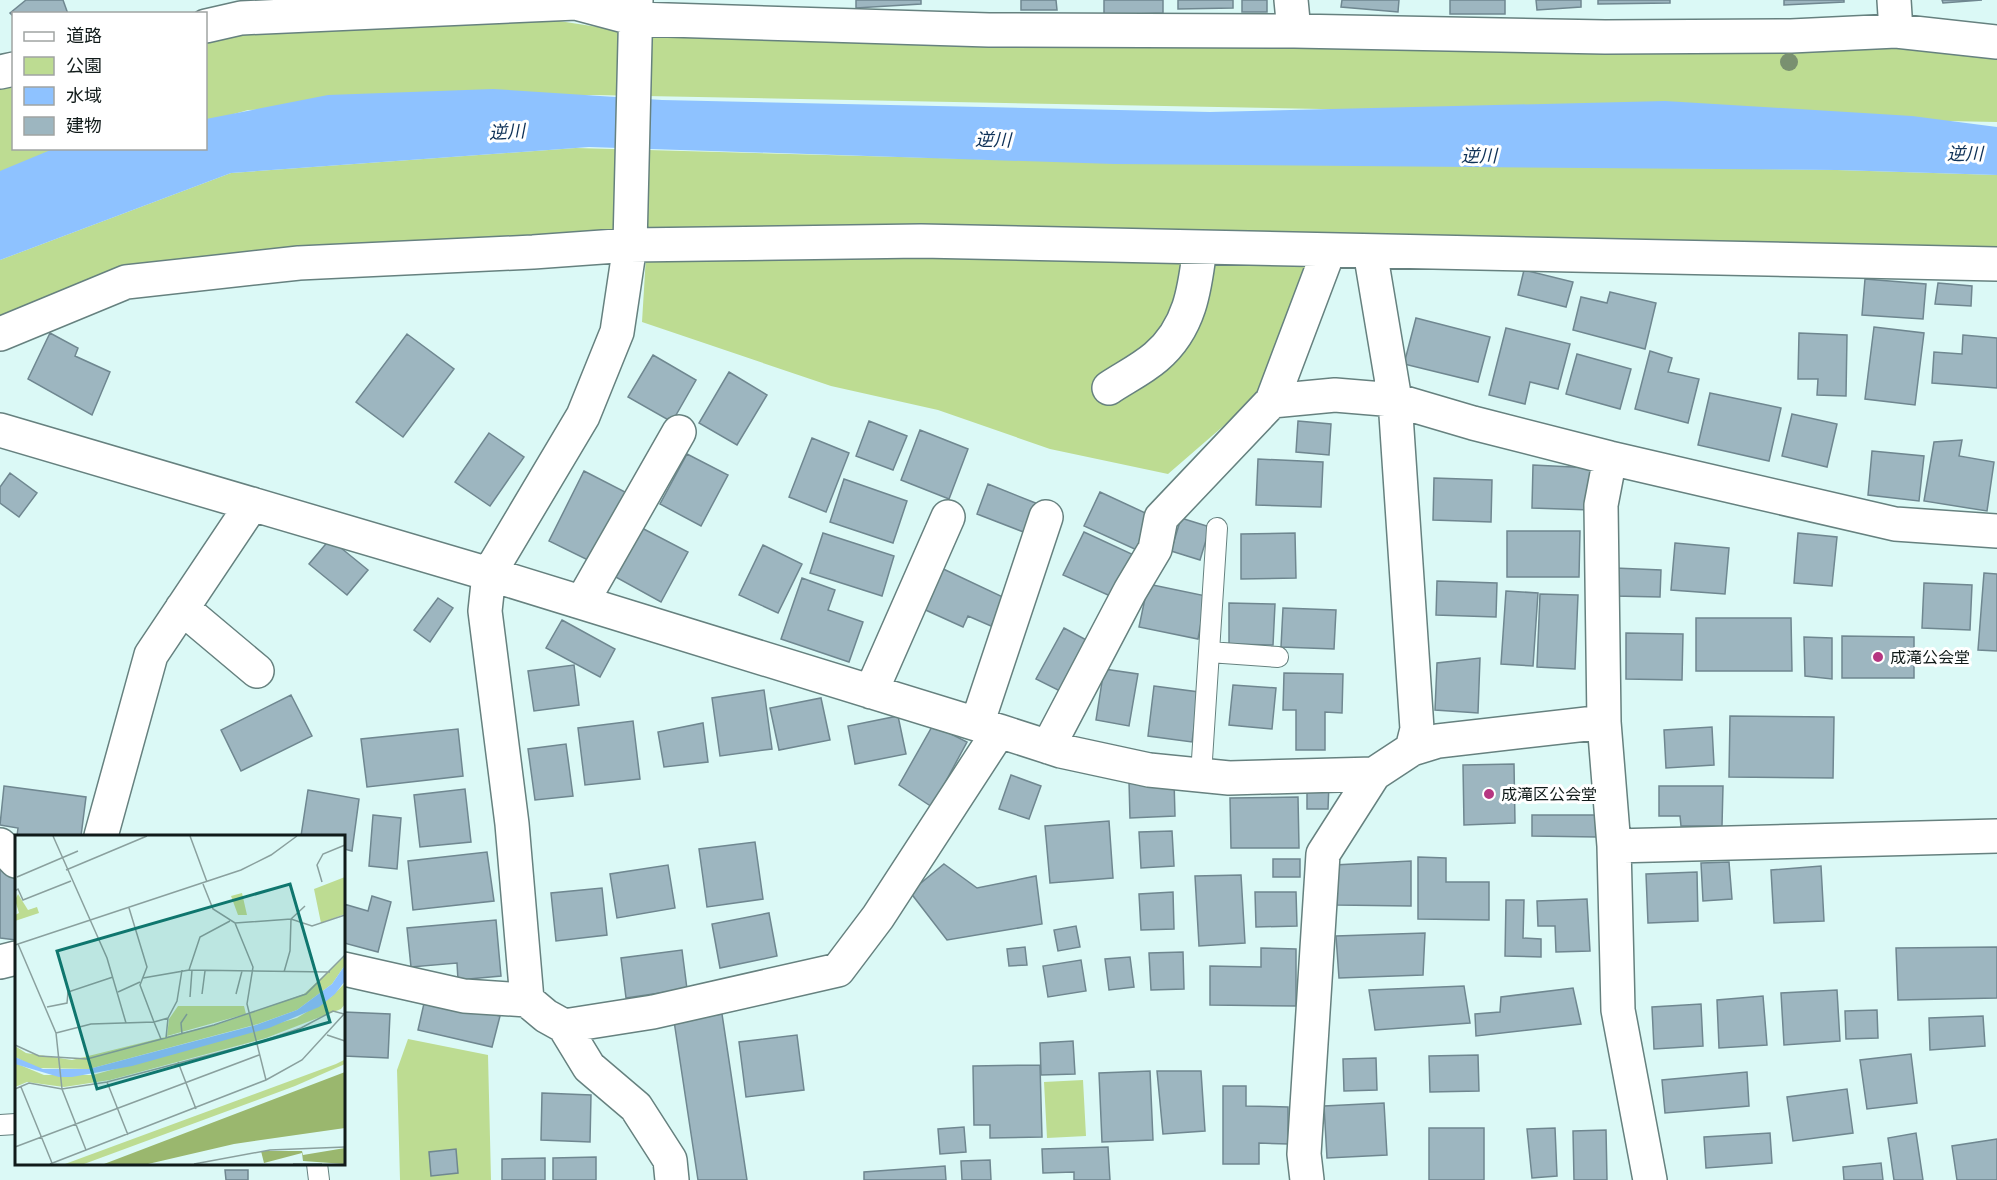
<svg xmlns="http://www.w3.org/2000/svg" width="1997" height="1180" font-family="Poppins,'Noto Sans JP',sans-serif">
<rect width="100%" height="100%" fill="#dbf9f6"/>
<!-- green -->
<path fill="#bddc92" d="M540,18L604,28L1545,39L1997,49V122L593,95L248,110L206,122V40L286,27Z
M13,83L14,148L110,149L0,179V84Z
M576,148L1010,160L1837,170L1997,175V265L856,241L139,280L0,335V260L231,173Z
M646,256L1316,261L1265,390L1168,474L1050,449L938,410L831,386L642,322Z
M408,1039L488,1055L491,1180H400L397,1070Z
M1083,1080L1086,1136L1047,1138L1044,1082Z"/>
<!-- water -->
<path fill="#8ec2ff" d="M493,89L662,100L1210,112L1665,101L1912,116L1997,127V175L1837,170L1114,164L589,147L231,173L0,260V171L53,149L206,148V119L328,95Z"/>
<!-- building -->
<path fill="#9db6c0" stroke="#6f8790" stroke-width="1.5" d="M26,0H63L68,14H14V17L10,13Z
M856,0H921V4L856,8Z
M1021,0H1056L1057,10H1021Z
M1104,0H1163V13L1104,15Z
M1178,0H1233V8L1178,9Z
M1242,0H1267V12H1242Z
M1342,0H1399L1398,12L1341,7Z
M1450,0H1505V14H1450Z
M1536,0H1581V7L1537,10Z
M1598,0H1670V3L1598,4Z
M1784,0H1844V2L1784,5Z
M1942,0H1982L1943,3Z
M1524,270L1573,282L1566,307L1518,295Z
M1865,279L1926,284L1923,319L1862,315Z
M1938,283L1972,286L1971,306L1935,304Z
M1610,292L1656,303L1645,349L1573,330L1581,297L1607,303Z
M1416,318L1490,337L1478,382L1404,364Z
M1874,327L1924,333L1915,405L1865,399Z
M1506,328L1570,344L1558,389L1530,382L1525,404L1489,395Z
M50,333L78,348L75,356L110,372L92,415L28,379Z
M1799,333L1847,335L1846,396L1817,395L1818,379H1798Z
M407,334L454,369L403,437L356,402Z
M1963,335L1997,338V388L1932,383L1934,352L1962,354Z
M1650,351L1672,358L1668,372L1699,379L1688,423L1635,409Z
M1577,354L1631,369L1620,409L1566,394Z
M653,355L696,380L672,422L628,397Z
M729,372L767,395L737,445L699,423Z
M1710,393L1781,408L1769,461L1698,445Z
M1792,414L1837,424L1827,467L1782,456Z
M869,421L907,436L893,470L856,456Z
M1298,421L1331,424L1329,455L1296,452Z
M920,430L968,449L949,499L901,480Z
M489,433L524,457L490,506L455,482Z
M812,438L849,453L826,512L789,497Z
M1962,440L1959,456L1994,462L1987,511L1924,501L1934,442Z
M1872,451L1924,456L1919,501L1868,495Z
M687,454L728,475L701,526L660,504Z
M1258,459L1323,462L1321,507L1256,505Z
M1533,465L1592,468L1591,510L1532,508Z
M584,471L627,493L592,562L549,541Z
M10,473L37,493L19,517L0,503V487Z
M1434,478L1492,480L1491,522L1433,520Z
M844,479L907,501L893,543L830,522Z
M988,484L1038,504L1026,533L977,514Z
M1100,492L1154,517L1139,551L1084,526Z
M1181,518L1210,527L1200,560L1171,551Z
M638,526L688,552L661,602L612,575Z
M1507,531H1580L1579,577H1507Z
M1084,532L1136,556L1117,599L1063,575Z
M823,533L894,556L882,596L810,573Z
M1295,533L1296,578L1241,579V534Z
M1798,533L1837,537L1832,586L1794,583Z
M330,539L368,570L347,595L309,564Z
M1675,543L1729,548L1725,594L1671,590Z
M763,545L802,564L778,613L739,595Z
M937,566L1005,598L991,626L968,616L963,627L919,607Z
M1615,568L1661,570L1660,597L1614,596Z
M1984,573L1997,574V651L1978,650Z
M802,578L835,590L828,610L863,622L849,662L781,639Z
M1437,581L1497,583L1496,617L1436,615Z
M1924,583L1972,585L1970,630L1922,628Z
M1148,584L1206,596L1198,639L1139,627Z
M1506,591L1538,593L1533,666L1501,664Z
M1540,594L1578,595L1575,669L1537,667Z
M438,598L453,608L430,642L414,630Z
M1229,603L1275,604L1273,645L1229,644Z
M1283,608L1336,610L1334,649L1281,647Z
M1696,618H1791L1792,671H1696Z
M562,620L615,649L600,677L546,648Z
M1064,628L1092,643L1064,693L1036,679Z
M1626,633L1683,634L1682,680L1626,679Z
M1842,636L1914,637V678H1842Z
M1804,637L1832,638V679L1805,676Z
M1480,658L1478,713L1435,710L1437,663Z
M574,665L579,705L534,711L528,671Z
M1104,669L1138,674L1129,726L1096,720Z
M1284,673L1343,674L1342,713L1325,712V750H1296V710H1283Z
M1233,685L1276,688L1272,729L1229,725Z
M1154,686L1199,692L1192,742L1148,736Z
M764,690L772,749L720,756L712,698Z
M291,695L312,736L241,771L221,730Z
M821,698L830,740L779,750L770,708Z
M898,716L906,754L855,764L848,726Z
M1730,716L1834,717L1833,778L1729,777Z
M633,721L640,779L585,785L578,728Z
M703,723L708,762L664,767L658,732Z
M933,725L967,742L932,807L899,785Z
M1712,727L1714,765L1666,768L1664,730Z
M458,729L463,776L367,787L361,739Z
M566,744L573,796L535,800L528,749Z
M1514,764L1515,823L1464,825L1463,765Z
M1011,775L1041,786L1029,819L999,809Z
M1174,780L1175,816L1130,818L1129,782Z
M1307,783H1329L1328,809H1307Z
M4,786L86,797L81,836H17L18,828L0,825Z
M1659,786H1723L1722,826H1681L1680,816H1659Z
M465,789L471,842L420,847L414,795Z
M308,790L359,799L352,851L344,849V836H301Z
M1298,797L1299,848H1231L1230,798Z
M373,815L401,818L397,869L369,866Z
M1532,815H1597V837L1532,836Z
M1109,821L1113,878L1050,883L1045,826Z
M1172,831L1174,866L1141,868L1139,832Z
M755,842L763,899L707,907L699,849Z
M487,852L494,901L413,910L408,861Z
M1418,857L1446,858V882H1489V920L1418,919Z
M1273,859H1300V877H1273Z
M1411,861V906L1337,905L1334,865Z
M1729,862L1732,899L1703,901L1701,863Z
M944,864L977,888L1036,876L1042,924L947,940L910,892Z
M668,865L675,908L617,918L610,874Z
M1821,866L1824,921L1774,923L1771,870Z
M0,869L16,872V940L0,938Z
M1697,872L1698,921L1648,923L1646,874Z
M1241,875L1245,943L1199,946L1195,876Z
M602,888L607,935L556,941L551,893Z
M1173,892L1174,929L1141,930L1139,894Z
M1255,892H1296L1297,926L1256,927Z
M372,896L391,902L378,952L344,943V904L368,911Z
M1587,899L1590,951L1556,952L1555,926H1538L1537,901Z
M1506,900H1524L1523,938L1541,939V957L1505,956Z
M769,913L777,956L720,968L712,924Z
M496,920L501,976L458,980L457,963L411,967L407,928Z
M1076,926L1080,947L1058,951L1054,930Z
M1425,933L1423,975L1339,978L1336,936Z
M1025,947L1027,965L1009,966L1007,949Z
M1997,947V998L1898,1000L1896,948Z
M1261,948L1296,949V1006L1210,1005V966L1261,967Z
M682,950L687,989L626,998L621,958Z
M1183,952L1184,989L1151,990L1149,953Z
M1130,957L1134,987L1109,990L1105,959Z
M1081,960L1086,991L1048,997L1043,966Z
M1464,986L1470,1023L1375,1030L1369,990Z
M1573,988L1581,1024L1476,1036L1475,1014L1500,1012L1501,997Z
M1837,990L1840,1041L1784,1045L1781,993Z
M1763,996L1767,1045L1719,1048L1717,1000Z
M425,999L500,1016L492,1047L418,1030Z
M1701,1004L1703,1046L1654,1049L1652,1007Z
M1877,1010L1878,1038L1846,1039L1845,1011Z
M344,1012L390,1014L388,1058L344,1056Z
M722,1014L747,1180H698L674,1021Z
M1983,1016L1985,1046L1930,1050L1929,1018Z
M797,1035L804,1090L746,1097L739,1042Z
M1073,1041L1075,1074L1041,1075L1040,1043Z
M1911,1054L1917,1103L1867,1109L1860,1060Z
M1478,1055L1479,1091L1430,1092L1429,1056Z
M1376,1058L1377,1090L1344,1091L1343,1059Z
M1040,1065L1042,1137L990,1138V1125H974L973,1066Z
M1150,1071L1153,1140L1102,1142L1099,1073Z
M1157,1071H1201L1205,1131L1163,1134Z
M1747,1072L1749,1106L1665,1113L1662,1080Z
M1223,1086H1246V1106L1288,1107V1144L1259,1143V1164H1223Z
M1847,1089L1853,1133L1793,1141L1787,1097Z
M542,1093L591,1095L590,1142L541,1140Z
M1384,1103L1387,1155L1327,1158L1324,1106Z
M964,1127L966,1152L940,1154L938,1129Z
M1429,1128H1484V1180H1429Z
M1555,1128L1557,1176L1532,1178L1527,1129Z
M1606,1130L1607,1180H1574L1573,1131Z
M1770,1133L1772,1163L1706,1168L1704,1137Z
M1916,1133L1923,1180H1894L1888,1138Z
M1997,1139V1180H1957L1952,1146Z
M1108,1147L1110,1180H1074V1172L1043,1173L1042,1149Z
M456,1149L458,1173L431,1176L429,1152Z
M596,1157V1180H553V1158Z
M545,1158V1180H502V1159Z
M990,1160L991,1180H962L961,1161Z
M1881,1163L1883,1180H1844L1843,1167Z
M945,1166L946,1180H864V1172Z
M225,1170H248V1180H226Z"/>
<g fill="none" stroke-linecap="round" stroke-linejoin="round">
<!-- service casing -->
<g stroke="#66817f" stroke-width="22">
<path id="service" d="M1209,652L1278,657
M1201,775L1217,528
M0,1125L16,1124
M317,1164L319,1180"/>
</g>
<!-- minor casing -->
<g stroke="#66817f" stroke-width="36">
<path id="minor" d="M1291,0L1294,31
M1894,0L1896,31
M206,26L241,18L576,3L636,19L989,30L1294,31L1605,37L1791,36L1896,31L1997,42
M0,72L14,69
M0,334L126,282L299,263L533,252L630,245L921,241L1997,264
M1109,388C1124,378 1142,369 1156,357C1190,328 1195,289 1200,247
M1272,401L1329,250
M0,430L489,574L999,731
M1610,458L1601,505L1604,722L1614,846L1618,1010L1650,1180
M582,602L679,432
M182,608L257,671
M871,692L948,517
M977,724L1046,517
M1048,747L1130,591L1155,549L1161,518L1272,401L1335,395L1395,400L1370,251
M1412,749L1438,741L1604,722
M101,836L151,655L252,504
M0,845L16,861
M1614,846L1997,836
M0,962L16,958
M344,969L464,996L527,1000L546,1016L564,1026L589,1067L636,1107L670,1160L672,1180
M527,1000L512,824L485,611L489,574L583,416L617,332L630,245L636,0
M564,1026L653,1012L838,970L878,917L999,731L1061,751L1149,770L1229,778L1374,774
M1307,1180L1304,1154L1323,854L1374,774L1412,749L1417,729L1395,400L1473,423L1610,458L1895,524L1997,531"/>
</g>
<!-- service -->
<use href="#service" stroke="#fff" stroke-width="20"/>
<!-- minor -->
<use href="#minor" stroke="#fff" stroke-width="33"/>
</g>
<!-- trees -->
<circle fill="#799070" cx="1789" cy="62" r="9"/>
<!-- markers -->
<g fill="#b63681" stroke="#fff" stroke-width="2">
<circle cx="1878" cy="657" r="6"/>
<circle cx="1489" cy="794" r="6"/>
</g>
<g text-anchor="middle" stroke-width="6" stroke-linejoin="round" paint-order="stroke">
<!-- poi labels -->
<g font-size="16" fill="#111b1a" stroke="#fff" text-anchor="start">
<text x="1890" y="663">成滝公会堂</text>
<text x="1501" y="800">成滝区公会堂</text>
</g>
<!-- water labels -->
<g font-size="18" font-style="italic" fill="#0e3157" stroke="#fff">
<text transform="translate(507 132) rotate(-3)" y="6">逆川</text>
<text transform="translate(993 140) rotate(1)" y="6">逆川</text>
<text x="1965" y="160">逆川</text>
<text x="1479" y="162">逆川</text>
</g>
</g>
<!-- overview -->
<g transform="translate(15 835)">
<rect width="330" height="330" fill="#dbf9f6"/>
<path d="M330,42V79L306,88L299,54ZM227,58L232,80H223L216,61ZM3,59L13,75L22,72L24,78L0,86V80L4,78L0,65ZM330,121V130L317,149L282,175L243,189L74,234L22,233L0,222V211L11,218L57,225L207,188L289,159ZM330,148V169L326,174L251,203L95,245L49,252L12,247L0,252V228L29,240H78L282,183L316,162ZM163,171H229L231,179L152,201L154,184ZM330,215V229L280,251L69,329H50L321,229L329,225Z" fill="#bddc92"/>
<path d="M330,237V293L219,309L133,329H89ZM330,313V329L288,326L287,318L249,328L246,316H287L288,320Z" fill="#9ab76e"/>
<path d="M330,130V146L320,159L304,172L254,193L117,231L57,242H44L0,229V222L28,234H74L241,190L282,175L317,149Z" fill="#8ec2ff"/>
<path fill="none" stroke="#8aa09e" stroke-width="1.5" d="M38,1L92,123L111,188M175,1L192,47M51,35L132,1M2,42L63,16M307,47L302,30L308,19L330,10M188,49L198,74L220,88L276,84L297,91L330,80M0,56L3,54L8,65L56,46M220,88L238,132L232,169L251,245M3,109L41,198L47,254L71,315M0,110L226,35L256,20L282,1M174,135L315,137M269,137L275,116L276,84L290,71M128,143L174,135L185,102L215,86M103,157L125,147M187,159L190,136M221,159L227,136M175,162L177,135M32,172L52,168L53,157L98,142M41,198L76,189L139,187L125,150L132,132L114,73M167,199L166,188L172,179M312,200L330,206M151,203L153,183M146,204L139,187L153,183L162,166L167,135M0,210L24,221L72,224L199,190L291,159L330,120M163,227L181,274M92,247L113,300M6,252L37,328M0,254L14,248L47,254L92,247L248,206L286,193L318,176L329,179M0,312L244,220M35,329L251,245L287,225L330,178M179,329L255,315L330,312M278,329H307"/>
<path fill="#0f766e" fill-opacity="0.15" stroke="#0f766e" stroke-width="3" d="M275,49L315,187L82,254L42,116Z"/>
<rect width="330" height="330" fill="none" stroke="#111b1a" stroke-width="3"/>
</g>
<!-- legend -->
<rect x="12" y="12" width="195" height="138" fill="#ffffff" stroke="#a0a4a3" stroke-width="1.5"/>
<rect x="24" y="32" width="30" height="9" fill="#ffffff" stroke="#a0a4a3" stroke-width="1.5"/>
<text x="66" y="42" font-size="18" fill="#111b1a">道路</text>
<rect x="24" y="57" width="30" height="18" fill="#bddc92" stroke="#a0a4a3" stroke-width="1.5"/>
<text x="66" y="72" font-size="18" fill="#111b1a">公園</text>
<rect x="24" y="87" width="30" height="18" fill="#8ec2ff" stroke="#a0a4a3" stroke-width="1.5"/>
<text x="66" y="102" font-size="18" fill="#111b1a">水域</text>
<rect x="24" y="117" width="30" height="18" fill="#9db6c0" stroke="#a0a4a3" stroke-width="1.5"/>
<text x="66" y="132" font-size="18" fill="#111b1a">建物</text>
</svg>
